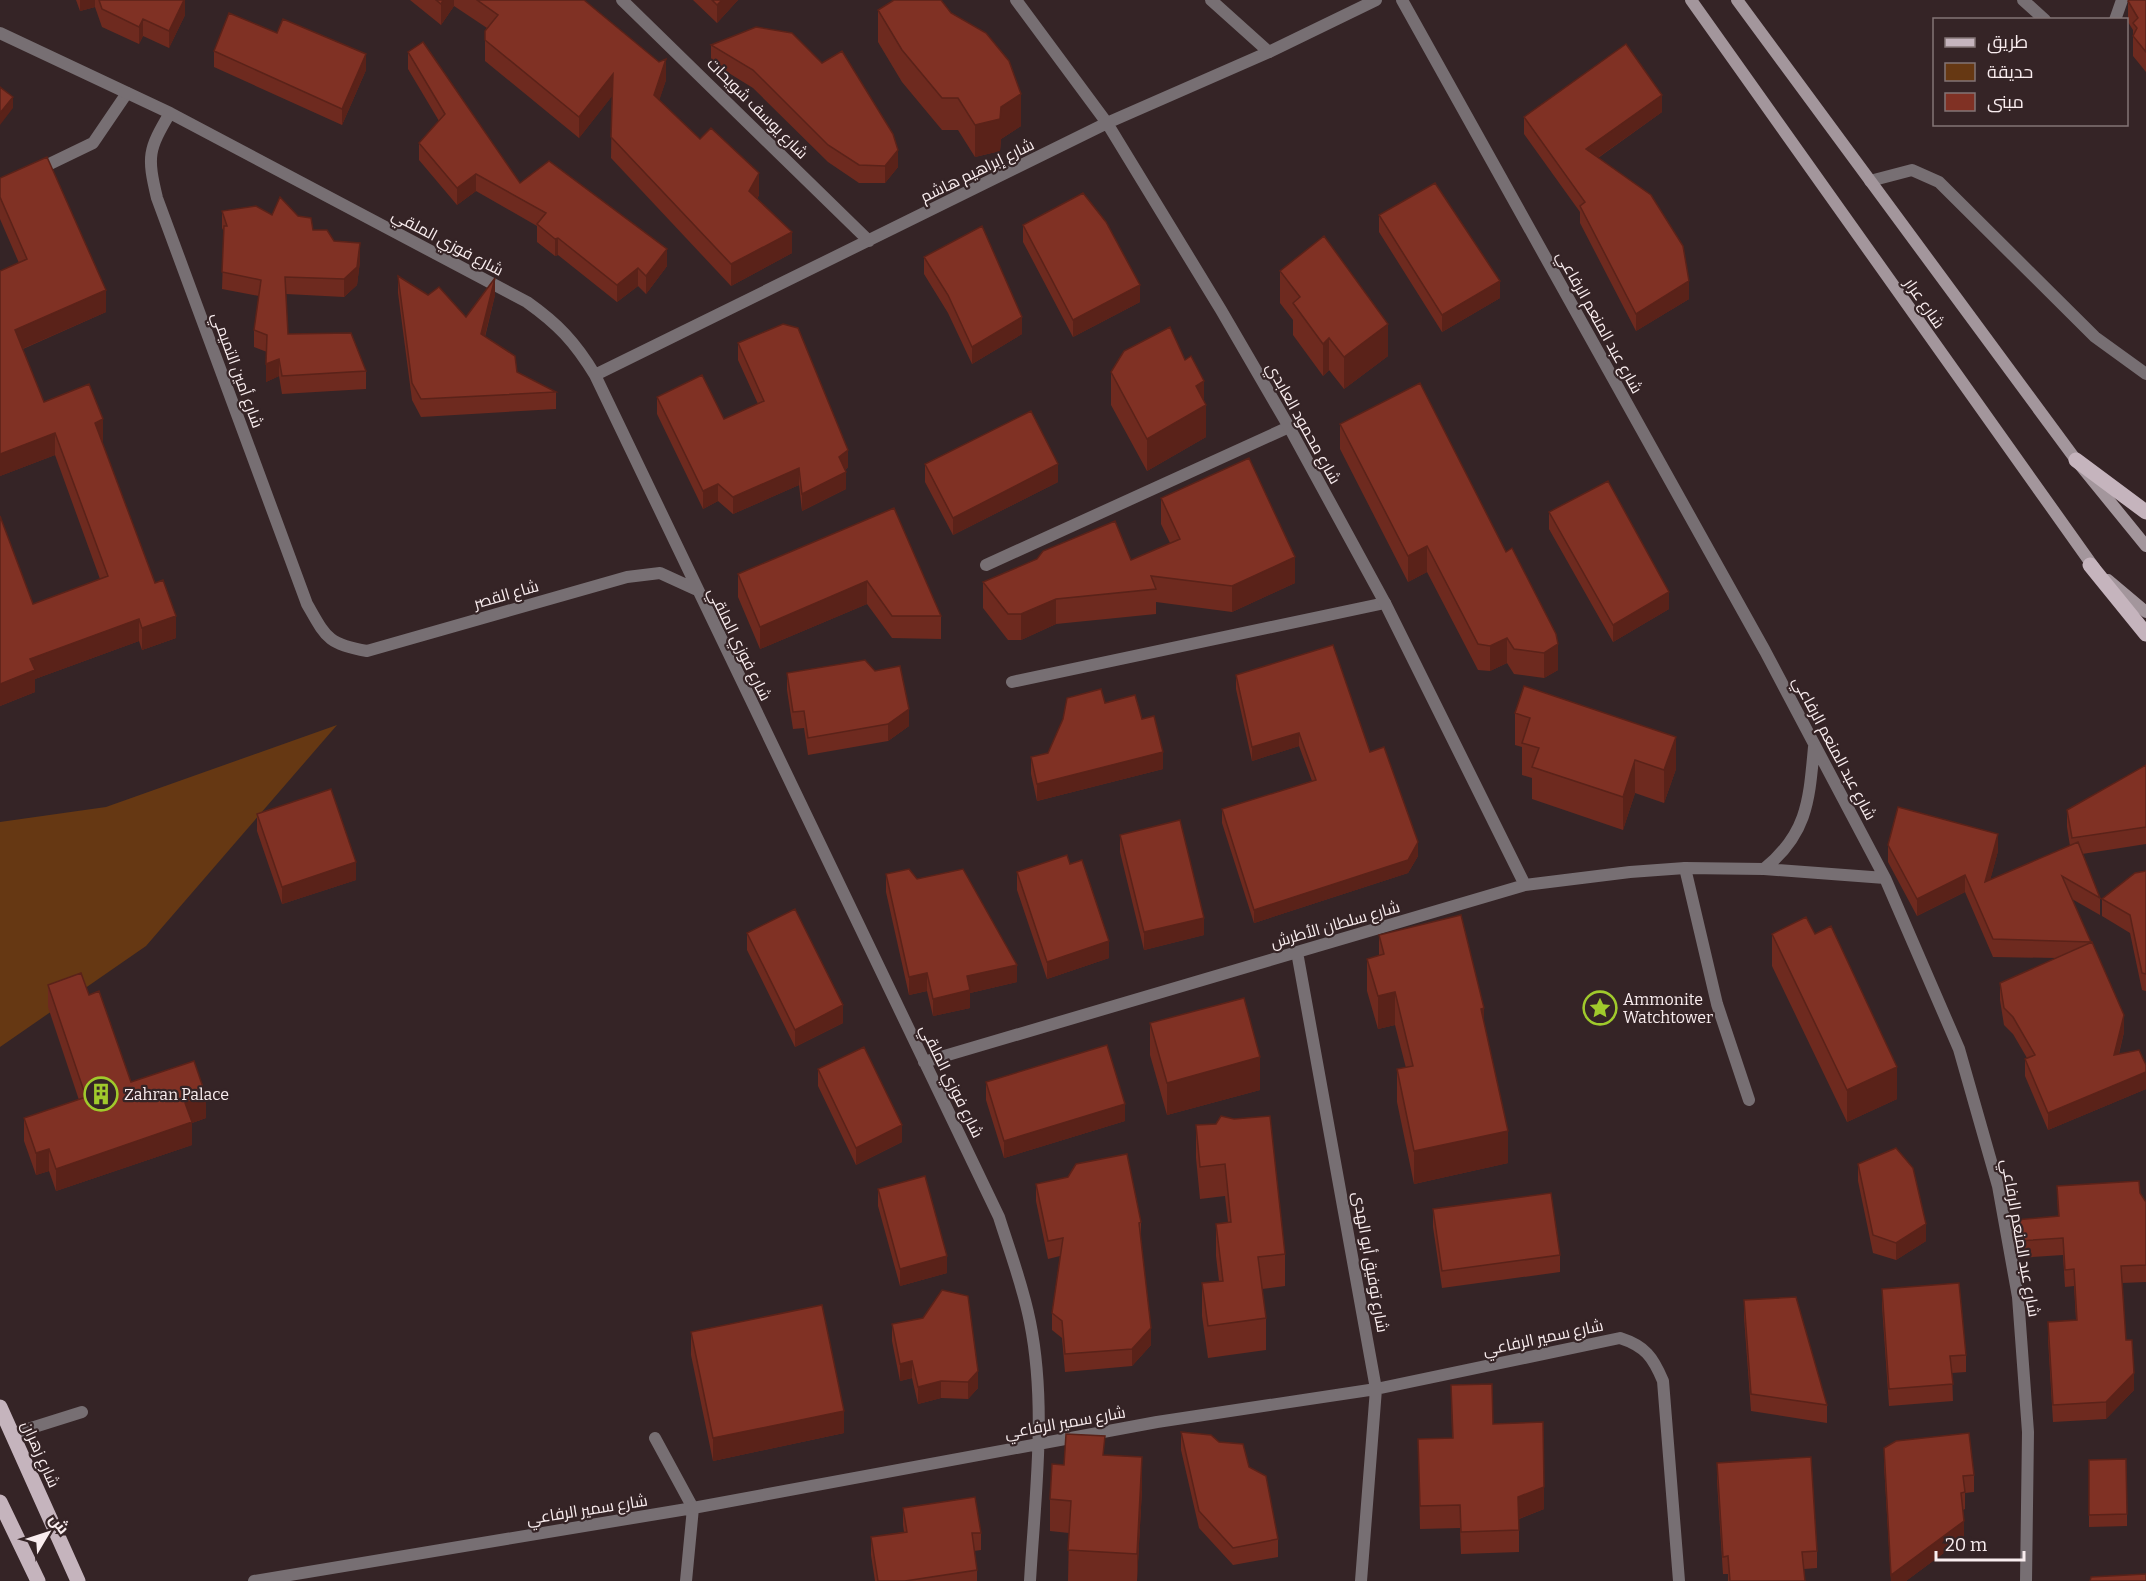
<svg xmlns="http://www.w3.org/2000/svg" width="2146" height="1581" font-family="Bitter,Cairo,serif">
<rect width="100%" height="100%" fill="#352426"/>
<!-- green -->
<path fill="#663813" d="M337,725L146,946L0,1047V822L106,807Z"/>
<g fill="none" stroke-linecap="round" stroke-linejoin="round">
<!-- lane -->
<path stroke="#776f73" stroke-width="12" d="M1211,0L1269,52
M35,171L93,143L127,93
M1870,181L1912,170L1939,182L2095,337L2146,374
M986,565L1289,427
M1012,682L1385,603
M1685,868L1717,1004L1749,1100
M12,1434L82,1412
M655,1438L693,1508"/>
<!-- street -->
<path stroke="#776f73" stroke-width="12" d="M622,0L869,241
M1016,0L1107,123L1221,310L1289,427L1385,603L1525,885
M1402,0L1765,651L1885,878L1959,1049L1998,1186L2018,1297L2028,1432L2026,1581
M2023,0L2045,20
M2115,20L2122,0
M0,33L170,113L527,302C558,324 575,342 595,375L999,1217C1010,1252 1023,1286 1030,1322C1047,1407 1035,1496 1030,1581
M170,113C148,150 147,156 157,198L307,604C326,637 327,644 367,651L627,577L660,573L695,589
M595,375L1107,123L1269,52L1376,0
M1764,869C1808,833 1809,800 1814,747
M1297,952L1376,1389L1361,1581
M924,1062L1525,885L1630,872L1685,868L1764,869L1885,878
M254,1581L693,1508L1157,1422L1376,1389L1620,1338C1645,1346 1653,1357 1663,1381L1679,1581
M686,1581L693,1508"/>
<!-- secondary -->
<path stroke="#a3969c" stroke-width="12" d="M1691,0L2095,569
M1737,0L2076,460L2146,546
M2108,580L2146,612"/>
<!-- primary -->
<path stroke="#c5b4bd" stroke-width="15" d="M2076,460L2146,512
M2090,565L2146,634
M0,1407L78,1581
M0,1502L38,1581"/>
</g>
<!-- wall -->
<path fill="#6e2a1f" d="M76,0H185V15L169,48L143,36L139,44L102,27L95,7L80,11Z
M410,0H584L666,80L659,100L759,195L757,199L792,253L731,286L611,158L612,96L579,138L485,61V31L487,28L454,6L441,25Z
M693,0H738L717,23Z
M2146,0V72L2133,56V30L2128,22V1Z
M878,10L1021,126L1001,139L1000,151L975,157L958,130H942L902,82L878,42Z
M711,45L898,150V167L885,183H859L828,162L753,88L711,62Z
M214,51L366,70L342,125L214,67Z
M408,52L520,183L667,266L646,294L638,286L617,302L558,255L555,256L537,242V226L476,191L457,205L419,160V143L439,121L408,69Z
M1662,112L1598,158L1689,299L1636,331L1580,223V212L1524,134V117Z
M0,178L106,312L23,349L44,402L103,441L102,442L176,638L142,650L139,641L35,679V692L0,706V516L33,604L100,579L55,455L0,476V271L19,263L0,219Z
M222,211L272,215L298,216L313,230L334,241L360,261L357,285L344,297L286,294L288,334L366,371V389L282,394L279,376L266,382L267,352L254,347V330L259,296L222,289L224,232L222,228Z
M1379,215L1500,298L1442,332L1379,232Z
M1023,225L1140,302L1073,337L1023,242Z
M924,257L1022,334L972,364L948,313L924,274Z
M1280,271L1388,356L1344,389L1329,370L1323,376L1293,335V320L1280,303Z
M398,276L428,295L466,317L495,295L485,337L517,372L556,392V409L421,417L412,400L398,293Z
M738,343L848,467L845,470L846,489L802,511L799,485L733,514L718,501L703,509L657,414V397L724,419L758,404L738,360Z
M1185,360L1204,400L1206,437L1147,471L1111,405V372Z
M1420,383L1558,670L1544,678L1514,674L1507,663L1490,671L1478,670L1427,572L1408,582L1340,449V424Z
M925,464L1058,482L953,535L925,482Z
M1161,498L1295,583L1232,612L1156,602V614L1056,624L1021,640H1008L983,608V582L1131,560L1170,543L1161,524Z
M894,508L941,616V639L892,638L867,604L760,649L738,597V574Z
M1549,512L1669,609L1613,642L1549,529Z
M875,671L909,726L888,741L808,755L804,728L793,729L787,690V673Z
M1236,675L1370,752L1418,856L1408,873L1254,923L1222,823V809L1312,781L1299,746L1252,761L1236,689Z
M1524,686L1676,769L1664,803L1635,793L1623,830L1532,799V778L1522,775V747L1515,745V713Z
M1105,703L1142,719L1163,769L1037,801L1031,774V757L1048,753Z
M2146,765V844L2082,854L2100,898V915L2072,899L2091,942L2124,1032L2119,1054L2146,1065V1089L2048,1130L2025,1076V1059L2027,1058L2013,1034L2004,1025L2000,1000V983L2056,958L1993,957L1965,892L1917,916L1888,862V845L1998,851L1990,880L2070,846L2067,827V810Z
M257,814L356,880L282,904L257,831Z
M1120,835L1204,935L1144,950L1120,852Z
M1070,864L1109,958L1047,979L1017,890V872Z
M2146,871V991L2142,990L2130,933L2102,916V899Z
M886,874L917,879L1017,982L970,993V1008L933,1016L927,991L909,995L886,892Z
M747,933L843,1023L795,1047L747,950Z
M1772,934H1815L1897,1099L1847,1122L1772,966Z
M1379,935L1484,1026L1508,1163L1414,1184L1397,1102V1069L1406,1068L1395,1025L1378,1029L1367,991V959L1379,956Z
M48,985L89,995L131,1082L206,1118L192,1123V1145L56,1191L49,1171L36,1175L24,1141V1118L79,1100L48,1007Z
M1150,1023L1260,1090L1167,1115L1150,1055Z
M818,1069L902,1142L856,1165L818,1086Z
M986,1082L1125,1121L1004,1158L986,1100Z
M1216,1124L1285,1254V1286L1262,1289L1266,1318V1350L1208,1358L1202,1316V1283L1219,1281L1216,1256V1224L1228,1222L1225,1196L1200,1199L1196,1158V1125Z
M1858,1164L1926,1241L1896,1260L1873,1253L1858,1181Z
M1036,1184L1141,1222V1240L1151,1345L1132,1366L1065,1372L1062,1338L1052,1330V1313L1060,1256L1048,1259L1036,1201Z
M2057,1186L2140,1193L2146,1202V1282L2122,1283L2126,1340L2134,1390L2106,1419L2053,1422L2048,1339V1322L2076,1320L2074,1286L2065,1287L2063,1255L2019,1258L2016,1237V1220L2058,1216Z
M878,1189L947,1273L900,1286L878,1206Z
M1433,1209L1560,1255V1272L1442,1288L1433,1227Z
M1882,1289L1966,1355V1372L1952,1373L1953,1401L1889,1406L1882,1306Z
M1744,1300L1827,1405V1423L1751,1411L1744,1317Z
M892,1324L978,1388L968,1399L941,1398L918,1404L912,1378L900,1381L892,1341Z
M691,1332L844,1433L713,1461L691,1355Z
M1451,1385L1493,1424L1544,1509L1519,1519V1552L1461,1554L1460,1528L1420,1529L1418,1439L1452,1438Z
M1181,1432L1219,1442L1249,1467L1278,1539V1557L1233,1565L1199,1528L1181,1450Z
M1884,1448L1974,1475V1492L1965,1493V1509L1963,1510L1964,1538L1906,1581H1891L1884,1465Z
M1105,1455L1142,1489L1137,1581H1068L1069,1533L1050,1531V1499L1064,1465Z
M2089,1460L2127,1514V1526L2089,1527Z
M1717,1463L1817,1551V1568L1804,1569L1805,1581H1728V1574H1723L1717,1481Z
M903,1508L981,1533V1550L974,1551L977,1570V1581H875L871,1555V1537L904,1532L903,1525Z"/>
<!-- shaded-wall -->
<path fill="#5a2219" d="M80,0H95V7L80,11Z
M184,0H185V15L169,48V31Z
M443,0H454V6L441,25V4Z
M722,0H738L717,23V5Z
M143,19V36L139,44V27Z
M366,54V70L342,125V109Z
M666,59V80L654,116V95Z
M613,74V95L579,138V117Z
M1021,94V126L1001,139L1000,151L975,157V125Z
M1662,95V112L1586,166V149Z
M13,97V108L0,125V113Z
M898,150V167L885,183V166Z
M759,173V195L749,213V191Z
M476,174V191L457,205V188Z
M792,232V253L731,286V264Z
M558,238V255L555,256V239Z
M360,243V261L357,285L344,297V279Z
M667,249V266L646,294V276Z
M638,268V286L617,302V285Z
M495,278V295L481,351V334Z
M1500,281V298L1442,332V315Z
M1689,281V299L1636,331V314Z
M1140,285V302L1073,337V320Z
M106,290V312L15,352V330Z
M1022,317V334L972,364V347Z
M1388,324V356L1344,389V357Z
M1329,338V370L1323,376V344Z
M279,359V376L266,382V364Z
M1204,381V406L1206,405V437L1147,471V439L1196,386Z
M103,419V441L95,445V423Z
M55,433V455L0,476V454Z
M848,450V467L839,475V457Z
M1058,464V482L953,535V518Z
M799,468V485L733,514V497Z
M846,472V489L802,511V494Z
M718,484V501L703,509V491Z
M1427,546V572L1408,582V556Z
M1295,557V583L1232,612V586Z
M867,581V604L760,649V627Z
M1669,592V609L1613,642V625Z
M1056,599V624L1021,640V614Z
M176,616V638L142,650V628Z
M139,619V641L35,679V692L0,706V684L30,659Z
M1507,638V663L1490,671V646Z
M1558,644V670L1544,678V653Z
M909,709V726L888,741V724Z
M1299,733V746L1252,761V747Z
M1676,737V769L1664,803V770Z
M1163,752V769L1037,801V784Z
M1635,760V793L1623,830V797Z
M1998,834V851L1985,899V882Z
M1418,842V856L1408,873L1254,923V910Z
M356,862V880L282,904V887Z
M1965,875V892L1917,916V899Z
M1204,918V935L1144,950V932Z
M1109,941V958L1047,979V962Z
M1017,965V982L970,993V1008L933,1016V999L967,976Z
M927,973V991L909,995V977Z
M1395,992V1025L1378,1029V996Z
M843,1005V1023L795,1047V1030Z
M1484,1008V1040L1481,1009Z
M2124,1015V1032L2114,1072V1055Z
M1260,1057V1090L1167,1115V1083Z
M1897,1067V1099L1847,1122V1090Z
M2146,1072V1089L2048,1130V1113Z
M206,1096V1118L192,1123V1145L56,1191V1169L185,1103Z
M1125,1104V1121L1004,1158V1141Z
M902,1125V1142L856,1165V1148Z
M1508,1131V1163L1414,1184V1151Z
M49,1149V1171L36,1175V1153Z
M1926,1224V1241L1896,1260V1243Z
M947,1256V1273L900,1286V1269Z
M1151,1328V1345L1132,1366V1349Z
M912,1361V1378L900,1381V1364Z
M978,1371V1388L968,1399V1382Z
M2134,1373V1390L2106,1419V1402Z
M941,1381V1398L918,1404V1387Z
M844,1411V1433L713,1461V1438Z
M1142,1457V1489L1137,1581V1554Z
M1544,1487V1509L1518,1519V1497Z
M1964,1521V1538L1906,1581H1891V1575Z"/>
<!-- building -->
<path fill="#803124" stroke="#5a2219" stroke-width="1.5" d="M99,0H184L169,31L143,19L139,27L102,9Z
M436,0H443L441,4Z
M477,0H584L659,62L666,59L654,95L700,139L711,128L759,173L749,191L792,232L731,264L611,137L613,74L579,117L485,40V31L498,15Z
M712,0H722L717,5Z
M894,0H941L951,13L986,33L1009,61L1021,94L1001,107L1000,119L975,125L958,98H942L902,50L878,10Z
M2129,0H2146V52L2133,36L2137,28L2133,23L2138,18L2128,1Z
M229,13L277,33L283,19L366,54L342,109L214,51Z
M756,27L792,33L822,63L842,51L893,134L898,150L885,166L859,165L828,145L753,70L711,45Z
M423,42L520,183L549,161L667,249L646,276L638,268L617,285L558,238L555,239L537,224L546,213L476,174L457,188L419,143L445,114L408,52Z
M1626,44L1662,95L1586,149L1651,195L1683,246L1689,281L1636,314L1580,206L1585,202L1524,117Z
M0,87L13,97L0,113Z
M47,157L106,290L15,330L44,402L89,384L103,419L95,423L155,583L163,580L176,616L142,628L139,619L30,659L35,670L0,684V516L33,604L108,576L55,433L0,454V271L27,259L0,197V178Z
M1435,183L1500,281L1442,315L1379,215Z
M1083,193L1106,222L1140,285L1073,320L1023,225Z
M280,197L298,216L311,218L313,230H327L334,241L360,243L357,267L344,279L285,277L288,334L351,333L366,371L282,376L279,359L266,364L267,335L254,330L261,280L222,272L224,226H227L222,211L256,206L272,215Z
M982,226L1022,317L972,347L948,295L924,257Z
M1324,236L1388,324L1344,357L1329,338L1323,344L1293,303L1300,297L1280,271Z
M398,276L428,295L439,287L466,317L495,278L481,334L515,356L517,372L556,392L421,399L412,383Z
M783,324L798,328L848,450L839,457L846,472L802,494L799,468L733,497L718,484L703,491L657,397L702,375L724,419L764,401L738,343Z
M1170,327L1185,360L1191,356L1204,381L1196,386L1206,405L1147,439L1111,372L1124,351Z
M1420,383L1506,552L1512,548L1556,634L1558,644L1544,653L1514,649L1507,638L1490,646L1478,644L1427,546L1408,556L1340,424Z
M1031,411L1058,464L953,518L925,464Z
M1249,458L1295,557L1232,586L1151,576L1156,589L1056,599L1021,614H1008L983,582L1037,559L1043,551L1115,521L1131,560L1180,539L1161,498Z
M1608,481L1669,592L1613,625L1549,512Z
M894,508L941,616H892L867,581L760,627L738,574Z
M1333,645L1370,752L1384,747L1418,842L1408,860L1254,910L1222,809L1316,780L1299,733L1252,747L1236,675Z
M865,660L875,671L900,666L909,709L888,724L808,738L804,711L793,712L787,673Z
M1524,686L1676,737L1664,770L1635,760L1623,797L1532,767L1539,748L1522,743L1530,718L1515,713Z
M1101,689L1105,703L1135,695L1142,719L1154,716L1163,752L1037,784L1031,757L1048,753L1063,719L1067,698Z
M2146,765V827L2072,838L2067,810Z
M331,789L356,862L282,887L257,814Z
M1898,807L1998,834L1985,882L2078,842L2100,898L2062,876L2091,942L1993,939L1965,875L1917,899L1888,845Z
M1180,820L1204,918L1144,932L1120,835Z
M1067,855L1070,864L1082,860L1109,941L1047,962L1017,872Z
M909,869L917,879L963,869L1017,965L967,976L970,990L933,999L927,973L909,977L886,874Z
M2146,871V974L2142,973L2130,915L2102,899L2135,873Z
M795,909L843,1005L795,1030L747,933Z
M1461,915L1484,1008L1481,1009L1508,1131L1414,1151L1397,1069L1413,1066L1395,992L1378,996L1367,959L1384,954L1379,935Z
M1806,917L1815,934L1831,926L1897,1067L1847,1090L1772,934Z
M2092,942L2124,1015L2114,1055L2139,1050L2146,1065V1072L2048,1113L2025,1059L2035,1055L2013,1017L2004,1008L2000,983Z
M81,973L89,995L99,991L131,1082L194,1061L206,1096L185,1103L192,1122L56,1169L49,1149L36,1153L24,1118L86,1097L48,985Z
M1244,998L1260,1057L1167,1083L1150,1023Z
M1107,1045L1125,1104L1004,1141L986,1082Z
M864,1047L902,1125L856,1148L818,1069Z
M1221,1116L1234,1119L1270,1116L1285,1254L1258,1257L1266,1318L1208,1326L1202,1283L1223,1281L1216,1224L1231,1222L1225,1164L1200,1167L1196,1125L1216,1124Z
M1896,1148L1913,1168L1926,1224L1896,1243L1873,1235L1858,1164Z
M1127,1154L1141,1222L1139,1223L1151,1328L1132,1349L1065,1354L1062,1321L1052,1313L1063,1238L1048,1241L1036,1184L1068,1177L1076,1164Z
M925,1176L947,1256L900,1269L878,1189Z
M2139,1181L2140,1193L2146,1202V1265L2121,1266L2126,1340H2132L2134,1373L2106,1402L2053,1405L2048,1322L2077,1320L2074,1269L2065,1270L2063,1238L2019,1241L2016,1220L2059,1216L2057,1186Z
M1551,1193L1560,1255L1442,1271L1433,1209Z
M1959,1283L1966,1355L1950,1356L1953,1384L1889,1389L1882,1289Z
M942,1290L968,1296L978,1371L968,1382L941,1381L918,1387L912,1361L900,1364L892,1324L923,1318Z
M1796,1297L1827,1405L1751,1394L1744,1300Z
M822,1305L844,1411L713,1438L691,1332Z
M1492,1384L1493,1424L1543,1422L1544,1487L1518,1497L1519,1530L1461,1532L1460,1505L1420,1506L1418,1439L1453,1438L1451,1385Z
M1181,1432L1211,1435L1219,1442L1243,1444L1249,1467L1266,1476L1278,1539L1233,1548L1199,1511Z
M1969,1433L1974,1475L1963,1476L1965,1492L1961,1493L1964,1521L1891,1575L1884,1448L1896,1441Z
M1066,1434L1105,1436L1103,1455L1142,1457L1137,1554L1068,1550L1071,1501L1050,1499L1052,1464L1064,1465Z
M1811,1457L1817,1551L1802,1552L1805,1581H1730L1728,1556L1723,1557L1717,1463Z
M2126,1459L2127,1514L2089,1515V1460Z
M975,1497L981,1533H972L977,1570L905,1581H878L871,1537L907,1532L903,1508Z
M2146,1574V1581H2090L2091,1577Z"/>
<!-- icons -->
<defs>
<g id="sight-ring" transform="scale(1.725)"><circle r="9.5" fill="#352426" stroke="#a0ca2c" stroke-width="1.5"/><path d="M0-6L1.8-2.2L6-1.7L2.9 1.2L3.7 5.4L0 3.3L-3.7 5.4L-2.9 1.2L-6-1.7L-1.8-2.2Z" fill="#a0ca2c"/></g>
<g id="building-ring" transform="scale(1.725)"><circle r="9.5" fill="#352426" stroke="#a0ca2c" stroke-width="1.5"/><path d="M-4-6H4V6H1V3H-1V6H-4ZM-2.5-4.3h1.7v1.8h-1.7ZM.8-4.3h1.7v1.8H.8ZM-2.5-1h1.7V.8h-1.7ZM.8-1h1.7V.8H.8Z" fill="#a0ca2c"/></g>
</defs>
<g fill-rule="evenodd">
<use href="#sight-ring" x="1600" y="1008"/>
<use href="#building-ring" x="101" y="1094"/>
</g>
<g text-anchor="middle" stroke-width="4.5" stroke-linejoin="round" paint-order="stroke">
<!-- street labels -->
<g font-size="16" fill="#f9edef" stroke="#352426">
<text transform="translate(758 108) rotate(45)" y="6">شارع يوسف شويحات</text>
<text transform="translate(977 170) rotate(-26)" y="6">شارع إبراهيم هاشم</text>
<text transform="translate(448 242) rotate(28)" y="6">شارع فوزي الملقي</text>
<text transform="translate(1925 303) rotate(55)" y="6">شارع عرار</text>
<text transform="translate(1600 322) rotate(61)" y="6">شارع عبد المنعم الرفاعي</text>
<text transform="translate(238 370) rotate(70)" y="6">شارع أمين التميمي</text>
<text transform="translate(1304 423) rotate(61)" y="6">شارع محمود العابدي</text>
<text transform="translate(506 594) rotate(-16)" y="6">شاع القصر</text>
<text transform="translate(740 644) rotate(64)" y="6">شارع فوزي الملقي</text>
<text transform="translate(1835 748) rotate(62)" y="6">شارع عبد المنعم الرفاعي</text>
<text transform="translate(1335 924) rotate(-16)" y="6">شارع سلطان الأطرش</text>
<text transform="translate(952 1081) rotate(64)" y="6">شارع فوزي الملقي</text>
<text transform="translate(2021 1238) rotate(80)" y="6">شارع عبد المنعم الرفاعي</text>
<text transform="translate(1371 1262) rotate(80)" y="6">شارع توفيق أبو الهدى</text>
<text transform="translate(1543 1337) rotate(-12)" y="6">شارع سمير الرفاعي</text>
<text transform="translate(1065 1422) rotate(-10)" y="6">شارع سمير الرفاعي</text>
<text transform="translate(41 1454) rotate(66)" y="6">شارع زهران</text>
<text transform="translate(587 1509) rotate(-9)" y="6">شارع سمير الرفاعي</text>
</g>
<!-- poi labels -->
<g font-size="16" fill="#f9edef" stroke="#352426" text-anchor="start">
<text x="1623" y="1005">Ammonite<tspan x="1623" dy="18">Watchtower</tspan></text>
<text x="124" y="1100">Zahran Palace</text>
</g>
</g>
<!-- legend -->
<rect x="1933" y="18" width="195" height="108" fill="#352426" stroke="#837476" stroke-width="1.5"/>
<rect x="1945" y="38" width="30" height="9" fill="#c5b4bd" stroke="#837476" stroke-width="1.5"/>
<text x="1987" y="48" font-size="18" fill="#f9edef">طريق</text>
<rect x="1945" y="63" width="30" height="18" fill="#663813" stroke="#837476" stroke-width="1.5"/>
<text x="1987" y="78" font-size="18" fill="#f9edef">حديقة</text>
<rect x="1945" y="93" width="30" height="18" fill="#803124" stroke="#837476" stroke-width="1.5"/>
<text x="1987" y="108" font-size="18" fill="#f9edef">مبنى</text>
<!-- north arrow -->
<g transform="translate(48 1533) rotate(51)" stroke="#352426" stroke-width="4.5" paint-order="stroke">
<path d="M0-4.5L10 22L0 15L-10 22Z" fill="#f9edef"/>
<text y="-9" font-size="16" font-weight="bold" text-anchor="middle" fill="#f9edef">ش</text>
</g>
<!-- scale -->
<path d="M1936 1551v9h88v-9" fill="none" stroke="#f9edef" stroke-width="3"/>
<text x="1945" y="1551" font-size="18" fill="#f9edef" stroke="#352426" stroke-width="4.5" paint-order="stroke">20 m</text>
</svg>
